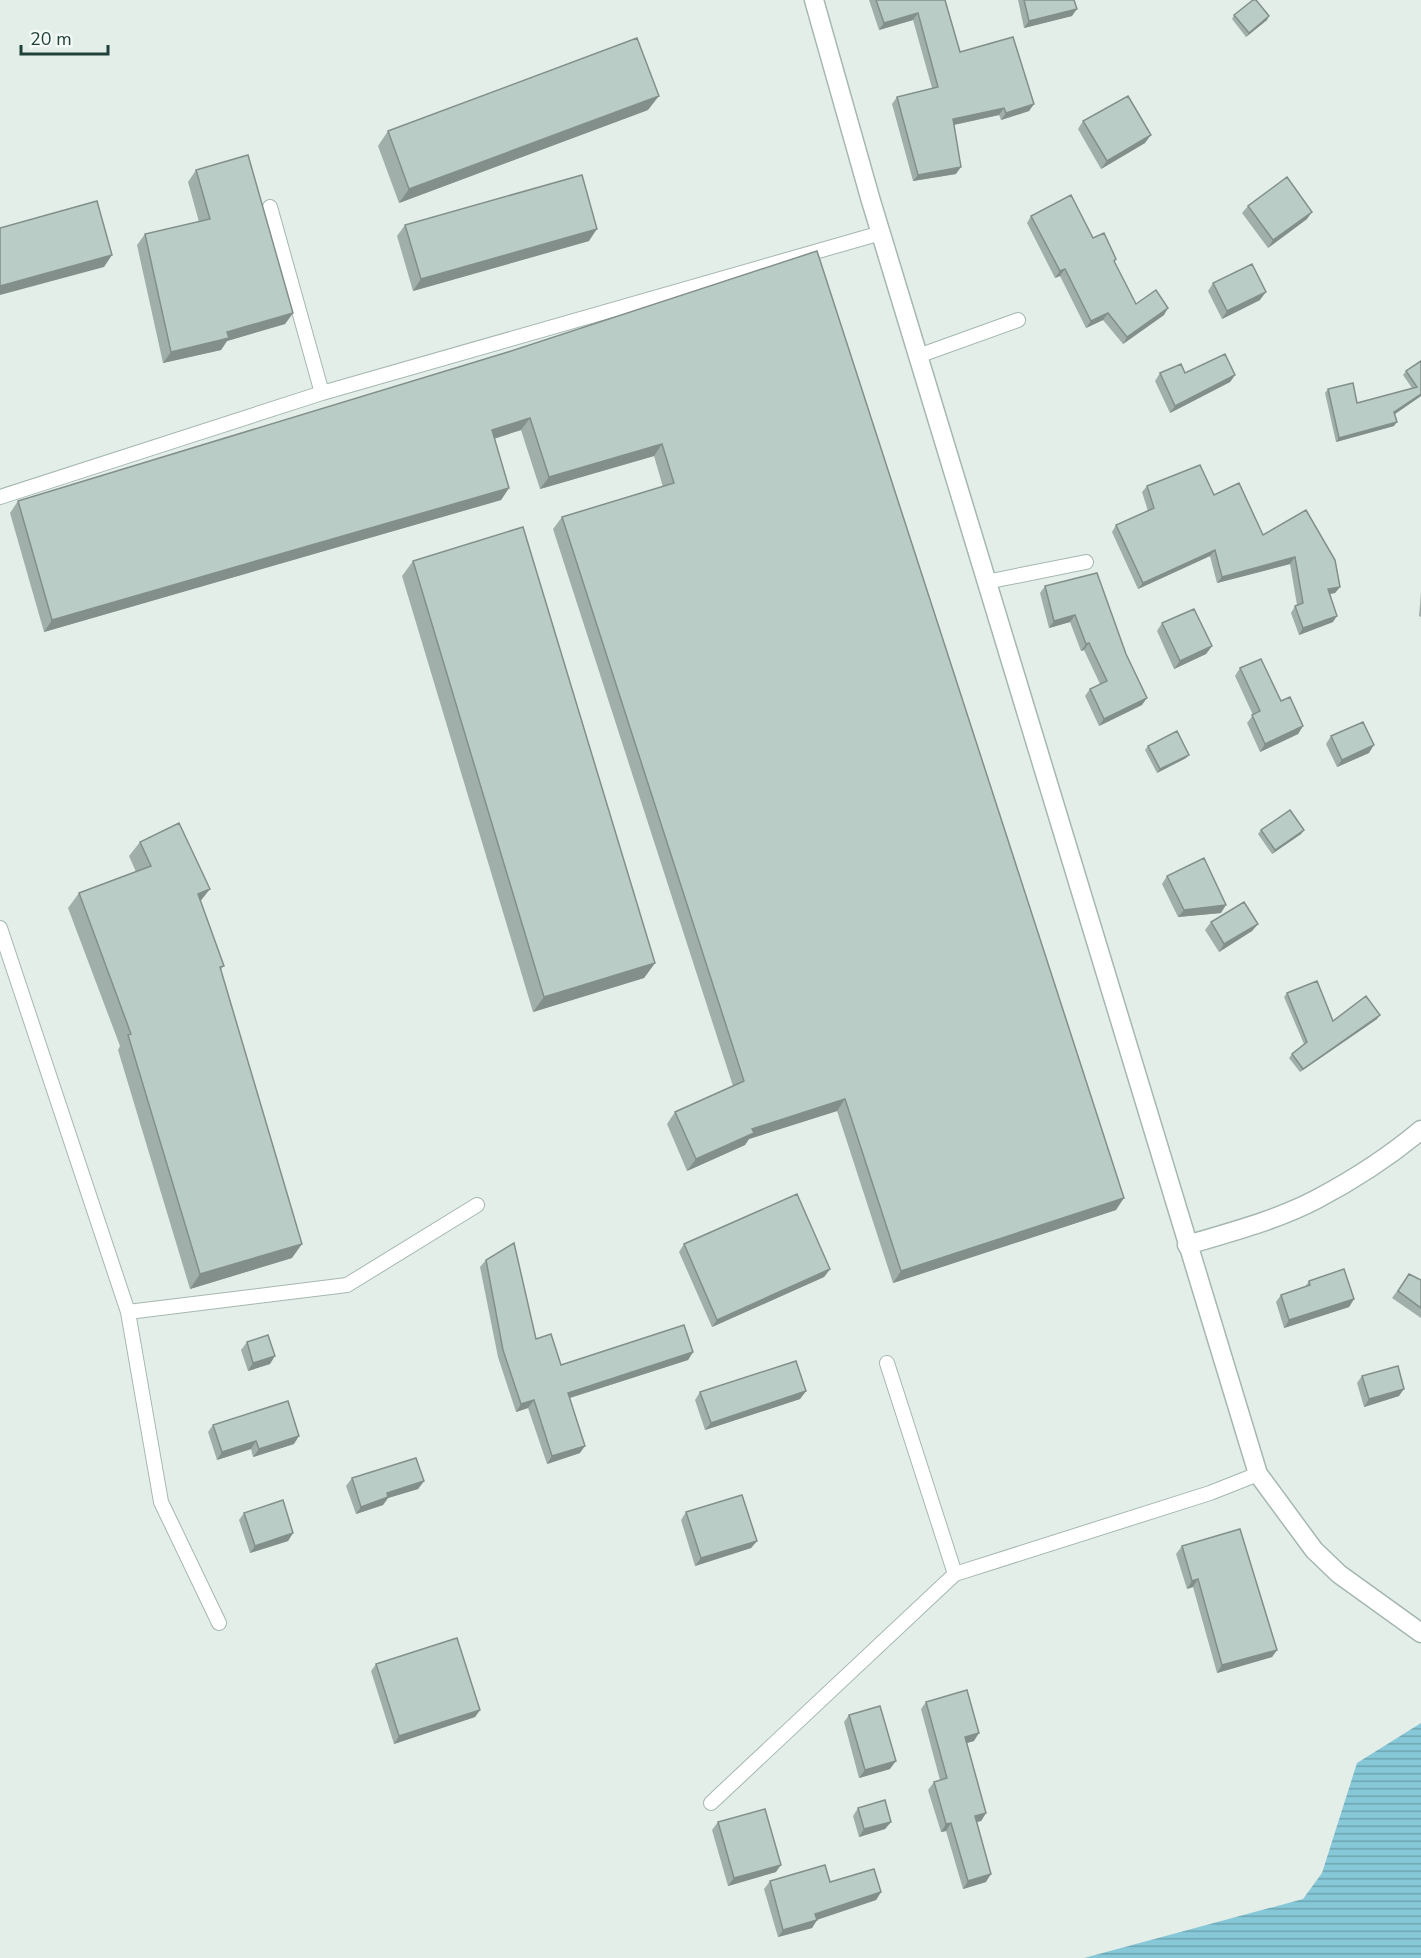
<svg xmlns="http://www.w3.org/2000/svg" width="1421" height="1958" font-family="'Nunito Sans',sans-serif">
<defs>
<pattern id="water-rules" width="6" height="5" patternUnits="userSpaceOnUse" patternTransform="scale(1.5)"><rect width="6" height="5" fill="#86c8d8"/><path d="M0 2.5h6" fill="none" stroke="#6da4b0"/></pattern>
</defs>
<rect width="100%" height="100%" fill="#e3eee9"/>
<!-- water -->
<path fill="url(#water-rules)" d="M1421,1723V1958H1084L1303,1899L1322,1873L1357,1763Z"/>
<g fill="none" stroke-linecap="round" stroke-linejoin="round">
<!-- service casing -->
<g stroke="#a5b7b1" stroke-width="16">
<path id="service" d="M270,207L322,393L881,233
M918,356L1018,320
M0,497L322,393
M986,582L1086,562
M0,928L128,1312L161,1502L219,1623
M128,1312L347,1285L477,1205
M887,1363L955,1574L1210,1493L1258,1474
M711,1803L955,1574"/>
</g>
<!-- minor casing -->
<g stroke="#a5b7b1" stroke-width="21">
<path id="minor" d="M814,0L871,201L1258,1474L1314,1550L1339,1574L1421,1633
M1187,1245C1231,1232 1277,1220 1317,1199C1353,1180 1390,1156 1421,1130"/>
</g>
<!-- service -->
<use href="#service" stroke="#fff" stroke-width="14"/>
<!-- minor -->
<use href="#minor" stroke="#fff" stroke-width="18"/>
</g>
<!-- wall -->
<path fill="#a0afaa" d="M869,0H945L960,52L1034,104L1029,111L1001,120L999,115L954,125L956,174L913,181L892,104L897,97L932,88L913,20L879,30Z
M1018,0H1074L1072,16L1024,28Z
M1234,15L1267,20L1246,37L1232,19Z
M648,110L399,203L378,146L388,131Z
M1083,121L1145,143L1101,169L1078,129Z
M196,170L293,313L285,324L227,341L221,350L163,363L137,245L145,234L199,222L188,182Z
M1248,206L1307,219L1268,248L1242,213Z
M1031,216L1093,238L1116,259L1114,262L1136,304L1164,315L1123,344L1103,320L1086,328L1060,276L1055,278L1027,223Z
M405,225L589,241L413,291L397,236Z
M817,251L1116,1210L893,1283L837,1111L749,1139L745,1145L687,1171L667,1124L675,1112L733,1086L553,529L562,517L663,487L654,456L540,489L521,430L494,439L509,488L501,500L44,632L10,513L18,501L508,352Z
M1213,283L1260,300L1222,319L1208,291Z
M1421,361V396L1395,414L1394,426L1336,442L1325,393L1328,389L1357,403L1412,388L1403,375L1406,371Z
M1160,373L1235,375L1230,382L1170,413L1155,381Z
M1147,486L1214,495L1263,535L1340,587L1335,593L1330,594L1333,622L1299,635L1291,613L1295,606L1297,605L1290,564L1217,583L1210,556L1138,589L1112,532L1116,525L1148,511L1142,492Z
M413,561L655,963L644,978L533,1012L402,576Z
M1097,573L1142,705L1099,726L1085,696L1090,689L1100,684L1084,650L1081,651L1070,622L1049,628L1040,593L1045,586Z
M1421,592V617L1419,616Z
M1162,623L1212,646L1206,654L1174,669L1157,631Z
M1240,668L1281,701L1303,726L1298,734L1260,752L1247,723L1253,715L1235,676Z
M1331,736L1369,753L1337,767L1326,744Z
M1148,746L1186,758L1157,773L1145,750Z
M1261,830H1304L1301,834L1272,854L1258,834Z
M140,842L200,902L224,966L221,969L292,1258L190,1289L118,1050L120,1046L68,908L79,893L136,872L129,856Z
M1167,876L1221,913L1178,917L1162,884Z
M1211,922L1258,924L1252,931L1219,952L1205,930Z
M1287,993L1333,1021L1377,1019L1300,1072L1289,1058L1292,1054L1304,1044L1284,997Z
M684,1244L830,1269L824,1277L712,1327L679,1252Z
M486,1260L536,1339L561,1365L693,1352L688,1360L570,1398L580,1453L547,1464L528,1408L516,1412L498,1357L480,1267Z
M1409,1274L1421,1280V1318L1392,1298Z
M1309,1281L1354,1299L1349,1307L1284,1328L1276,1302L1281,1295L1305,1287Z
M247,1342L270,1364L248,1371L241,1350Z
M1362,1376L1399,1396L1364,1407L1357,1383Z
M806,1391L800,1399L705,1430L695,1400L700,1392Z
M213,1425L294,1444L253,1457L251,1449L217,1460L208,1432Z
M352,1478L424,1481L418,1489L388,1498L383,1505L356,1514L346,1486Z
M686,1512L757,1541L751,1548L695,1566L681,1520Z
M244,1513L293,1533L288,1541L250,1553L239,1520Z
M1182,1546L1277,1650L1272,1657L1217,1673L1193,1587L1187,1589L1176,1554Z
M376,1664L480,1710L475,1717L394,1744L371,1671Z
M926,1702L974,1741L967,1743L986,1813L981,1821L976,1822L986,1882L963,1889L946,1831L941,1832L928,1790L934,1782L940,1780L921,1709Z
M849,1715L890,1769L859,1778L844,1722Z
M858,1808L891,1822L885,1829L859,1837L853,1816Z
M718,1822L776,1872L728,1886L712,1830Z
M770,1881L830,1882L881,1892L876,1900L817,1920L812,1928L778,1937L764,1889Z"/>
<!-- shaded-wall -->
<path fill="#828f8b" d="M1077,9L1072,16L1024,28L1029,21Z
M918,13L913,20L879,30L884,23Z
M1269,16L1267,20L1246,37L1249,33Z
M659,96L648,110L399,203L409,189Z
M1034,104L1029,111L1001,120L1006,113Z
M1004,108L999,115L948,126L953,119Z
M1151,135L1145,143L1101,169L1107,161Z
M961,167L956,174L913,181L918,175Z
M1312,212L1307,219L1268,248L1273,240Z
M597,229L589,241L413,291L421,279Z
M112,255L104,267L0,295V286Z
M1065,269L1060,276L1055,278L1060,271Z
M1266,292L1260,300L1222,319L1227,311Z
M1168,308L1164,315L1123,344L1127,337Z
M293,313L285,324L227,341L221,350L163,363L171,352L227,332Z
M1108,313L1103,320L1086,328L1091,321Z
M1235,375L1230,382L1170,413L1175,406Z
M1421,394V396L1392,416L1394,412Z
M530,418L521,430L483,442L492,430Z
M1397,422L1394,426L1336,442L1339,438Z
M662,444L654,456L540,489L549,477Z
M509,488L501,500L44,632L52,620Z
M1215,550L1210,556L1138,589L1143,583Z
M1295,557L1290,564L1217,583L1222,577Z
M1340,587L1335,593L1323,595L1328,589Z
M1075,615L1070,622L1049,628L1054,621Z
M1337,616L1333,622L1299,635L1303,628Z
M1089,643L1084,650L1081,651L1086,644Z
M1212,646L1206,654L1174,669L1180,661Z
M1147,698L1142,705L1099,726L1104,719Z
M1303,726L1298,734L1260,752L1265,744Z
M1374,745L1369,753L1337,767L1342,760Z
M1189,755L1186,758L1157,773L1160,769Z
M1304,830L1301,834L1272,854L1275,850Z
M210,889L199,903L198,894Z
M1226,905L1221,913L1178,917L1184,910Z
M1258,924L1252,931L1219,952L1224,944Z
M655,963L644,978L533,1012L544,997Z
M1380,1015L1377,1019L1300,1072L1303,1069Z
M845,1099L837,1111L749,1139L745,1145L687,1171L696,1159L752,1129Z
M1124,1198L1116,1210L893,1283L901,1271Z
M302,1244L292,1258L190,1289L200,1274Z
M830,1269L824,1277L712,1327L717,1320Z
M1354,1299L1349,1307L1284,1328L1289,1320Z
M693,1352L688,1360L563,1400L568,1393Z
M275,1356L270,1364L248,1371L253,1363Z
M1404,1389L1399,1396L1364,1407L1369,1399Z
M806,1391L800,1399L705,1430L711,1423Z
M534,1400L528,1408L516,1412L521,1404Z
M299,1436L294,1444L253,1457L259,1449Z
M256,1441L251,1449L217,1460L222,1452Z
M585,1446L580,1453L547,1464L552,1456Z
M424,1481L418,1489L388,1498L383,1505L356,1514L361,1507L387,1493Z
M293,1533L288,1541L250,1553L255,1546Z
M757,1541L751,1548L695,1566L701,1558Z
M1198,1579L1193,1587L1187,1589L1192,1581Z
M1277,1650L1272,1657L1217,1673L1222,1665Z
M480,1710L475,1717L394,1744L399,1736Z
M979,1733L974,1741L960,1745L965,1737Z
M896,1761L890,1769L859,1778L865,1770Z
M986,1813L981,1821L969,1824L975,1816Z
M891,1822L885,1829L859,1837L864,1829Z
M951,1823L946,1831L941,1832L946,1824Z
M781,1865L776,1872L728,1886L734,1878Z
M991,1874L986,1882L963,1889L968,1881Z
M881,1892L876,1900L810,1922L815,1914Z
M817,1920L812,1928L778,1937L783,1930Z"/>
<!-- building -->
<path fill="#baccc6" stroke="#828f8b" stroke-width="1.5" d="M876,0H945L960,52L1013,37L1034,104L1006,113L1004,108L953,119L961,167L918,175L897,97L938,87L918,13L884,23Z
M1024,0H1074L1077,9L1029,21Z
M1253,0H1256L1269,16L1249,33L1234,15Z
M637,38L659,96L409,189L388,131Z
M1128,96L1151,135L1107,161L1083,121Z
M248,155L293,313L227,332L229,338L171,352L145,234L210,219L196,170Z
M582,175L597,229L421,279L405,225Z
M1287,177L1312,212L1273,240L1248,206Z
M1071,195L1093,238L1104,233L1116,259L1114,261L1136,304L1156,290L1168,308L1127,337L1108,313L1091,321L1065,269L1060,271L1031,216Z
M97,201L112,255L0,286V228Z
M817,251L1124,1198L901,1271L845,1099L752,1129L754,1133L696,1159L675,1112L744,1081L562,517L674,483L662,444L549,477L530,418L492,430L509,488L52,620L18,501L508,352Z
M1252,264L1266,292L1227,311L1213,283Z
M1225,354L1235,375L1175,406L1160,373L1181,364L1185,373Z
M1421,361V394L1394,412L1397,422L1339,438L1328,389L1353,383L1357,403L1417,387L1406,371Z
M1200,465L1214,495L1239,483L1263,535L1306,510L1335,560L1340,587L1328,589L1337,616L1303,628L1295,606L1303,603L1295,557L1222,577L1215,550L1143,583L1116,525L1154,508L1147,486Z
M523,527L655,963L544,997L413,561Z
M1097,573L1126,654L1147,698L1104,719L1090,689L1107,681L1089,643L1086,644L1075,615L1054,621L1045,586Z
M1194,609L1212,646L1180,661L1162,623Z
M1261,659L1281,701L1290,697L1303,726L1265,744L1252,715L1260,711L1240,668Z
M1363,722L1374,745L1342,760L1331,736Z
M1177,731L1189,755L1160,769L1148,746Z
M1290,810L1304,830L1275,850L1261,830Z
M179,823L210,889L198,894L224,966L220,967L302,1244L200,1274L128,1035L131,1034L79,893L151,866L140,842Z
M1204,858L1226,905L1184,910L1167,876Z
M1244,902L1258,924L1224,944L1211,922Z
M1317,981L1333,1021L1366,996L1380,1015L1303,1069L1292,1054L1307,1042L1287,993Z
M797,1194L830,1269L717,1320L684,1244Z
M514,1243L536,1339L551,1334L561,1365L684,1325L693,1352L568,1393L585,1446L552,1456L534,1400L521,1404L503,1350L486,1260Z
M1344,1269L1354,1299L1289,1320L1281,1295L1310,1285L1309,1281Z
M1409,1274L1421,1280V1308L1398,1291Z
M268,1335L275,1356L253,1363L247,1342Z
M796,1361L806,1391L711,1423L700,1392Z
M1398,1366L1404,1389L1369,1399L1362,1376Z
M288,1401L299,1436L259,1449L256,1441L222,1452L213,1425Z
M416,1458L424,1481L387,1493L388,1497L361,1507L352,1478Z
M742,1495L757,1541L701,1558L686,1512Z
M283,1500L293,1533L255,1546L244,1513Z
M1240,1529L1277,1650L1222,1665L1198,1579L1192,1581L1182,1546Z
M457,1638L480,1710L399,1736L376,1664Z
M967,1690L979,1733L965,1737L986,1813L975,1816L991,1874L968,1881L951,1823L946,1824L934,1782L947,1778L926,1702Z
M880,1706L896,1761L865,1770L849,1715Z
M885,1800L891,1822L864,1829L858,1808Z
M765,1809L781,1865L734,1878L718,1822Z
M825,1865L830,1882L874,1869L881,1892L815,1914L817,1920L783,1930L770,1881Z"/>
<!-- scale -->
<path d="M21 45v9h87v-9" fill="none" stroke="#20413a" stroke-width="3"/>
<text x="30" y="45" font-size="18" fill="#20413a" stroke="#f4faf7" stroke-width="4.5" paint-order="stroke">20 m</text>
</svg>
